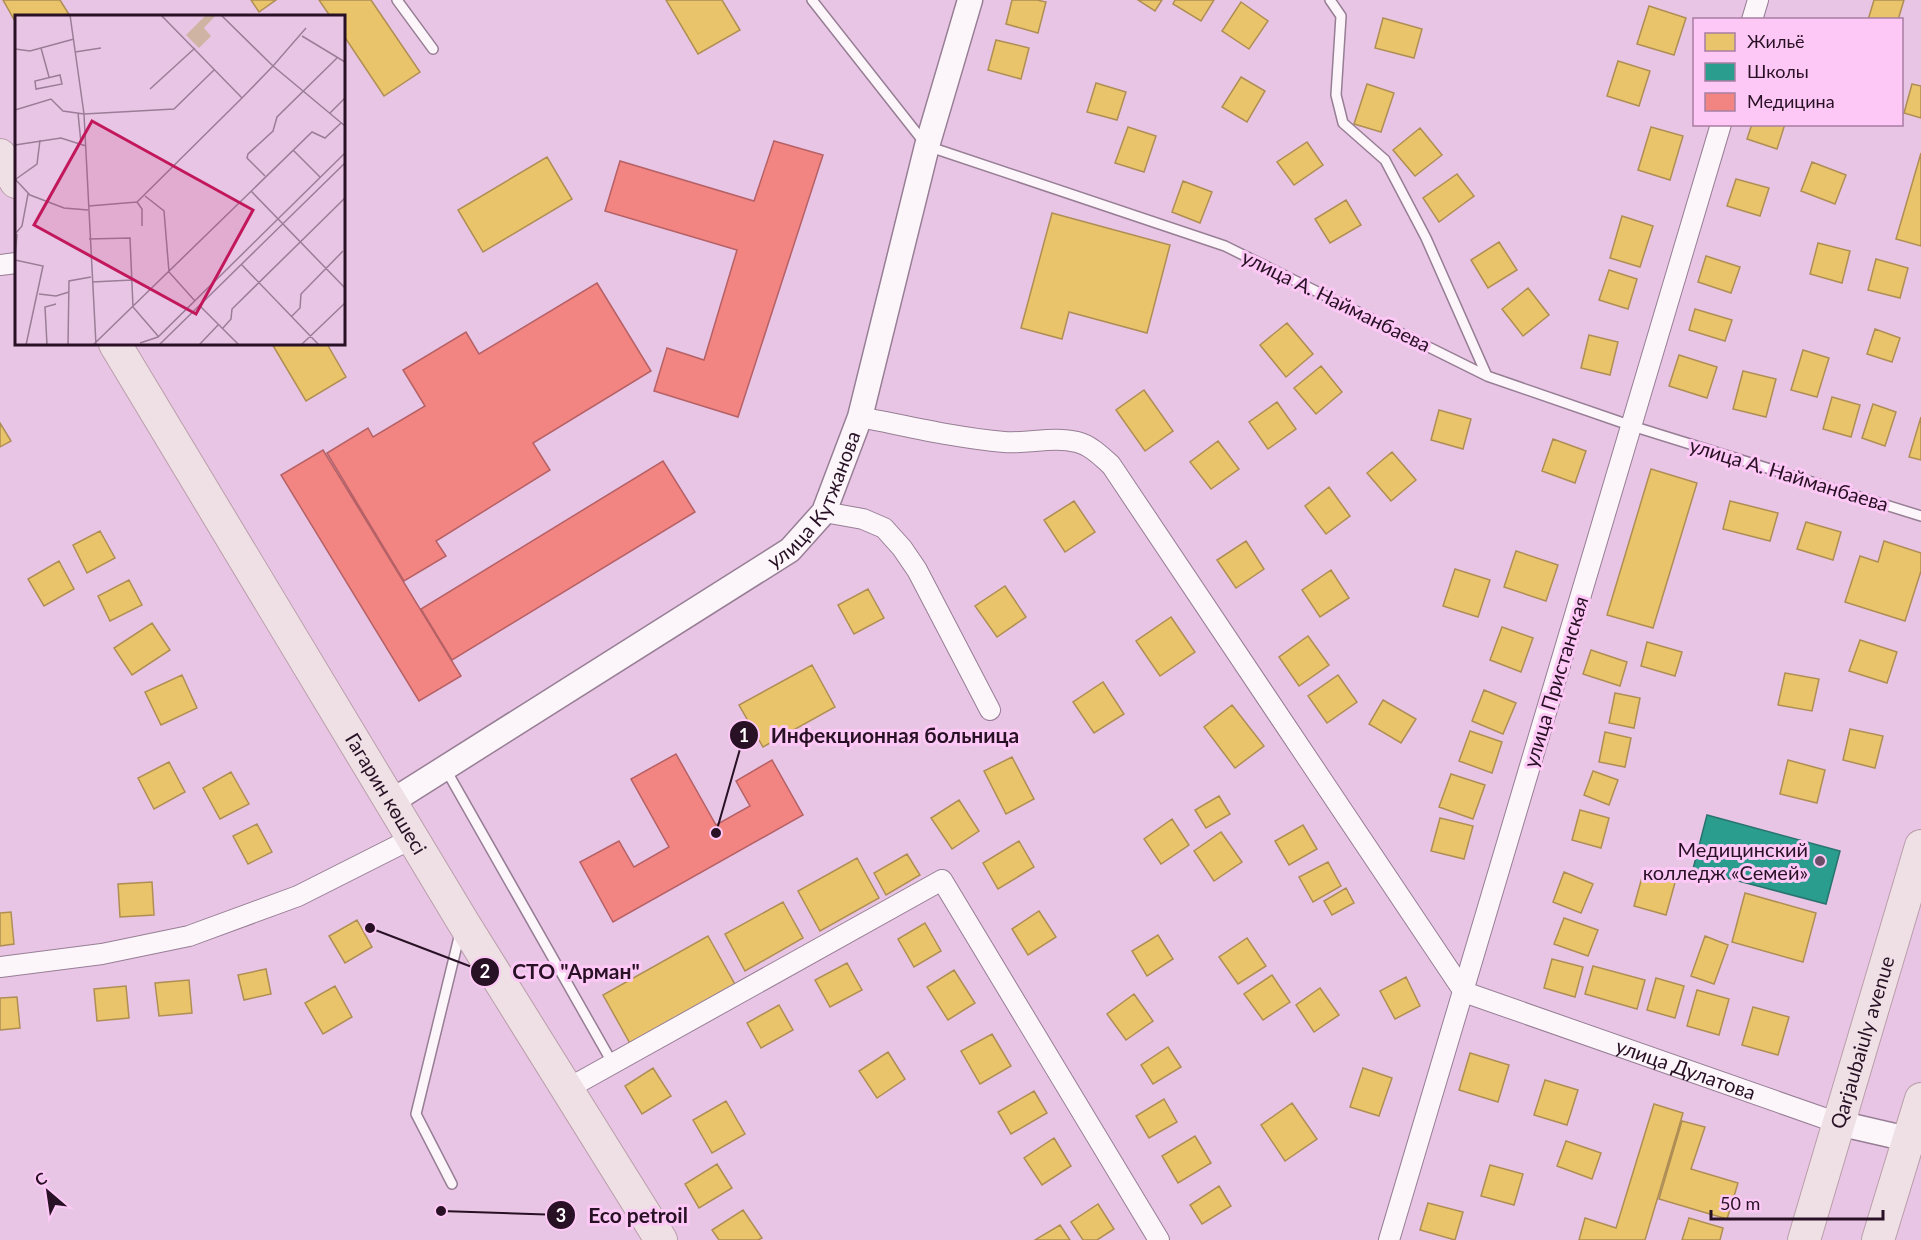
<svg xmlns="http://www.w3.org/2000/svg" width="1921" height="1240" font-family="Lato,sans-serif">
<rect width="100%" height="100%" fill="#e8c5e4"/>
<!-- homes -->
<path fill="#e9c46a" stroke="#af8e55" stroke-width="1.5" d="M3,0H60L70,16H16V23Z
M251,0H276L259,12Z
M319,0H371L420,72L384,96L344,36V16H330Z
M666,0H722L740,30L698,54Z
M1012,0H1037L1046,2L1038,33L1006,24Z
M1138,0H1162L1155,11Z
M1175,0H1214L1201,21L1173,4Z
M1874,0H1904L1898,20H1868Z
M1241,2L1268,21L1249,49L1222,31Z
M1649,6L1686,18L1674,55L1637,44Z
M1383,18L1422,29L1414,58L1375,48Z
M996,40L1029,48L1021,79L988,70Z
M1618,61L1650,71L1639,106L1607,96Z
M1241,77L1265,91L1247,122L1222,107Z
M1096,83L1126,92L1117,120L1087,112Z
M1367,84L1394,93L1381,132L1354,124Z
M1912,84L1921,86V118L1904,113Z
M1752,124H1785L1777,149L1747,139Z
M1128,127L1156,136L1144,172L1115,163Z
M1651,127L1683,136L1670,180L1638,170Z
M1420,128L1442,155L1415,176L1393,150Z
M1307,142L1323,165L1294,185L1277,162Z
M1921,153V246L1896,239Z
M547,157L572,199L483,252L458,210Z
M1812,162L1846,175L1835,204L1801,191Z
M1457,174L1474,196L1439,222L1423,198Z
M1736,179L1769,188L1760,216L1727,206Z
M1183,181L1212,192L1200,223L1172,212Z
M1346,200L1361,225L1330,243L1315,219Z
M1052,213L1170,245L1147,333L1069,312L1062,339L1021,328Z
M1622,216L1653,226L1640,267L1610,258Z
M1499,242L1517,270L1488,288L1471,260Z
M1818,243L1850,251L1842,283L1810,274Z
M1706,256L1740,267L1731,293L1698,282Z
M1876,259L1908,268L1900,298L1868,290Z
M1609,270L1637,279L1628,309L1599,300Z
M1528,288L1549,315L1523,336L1502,309Z
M1695,309L1732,320L1725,341L1689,330Z
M1287,323L1313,354L1286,377L1260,345Z
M1875,329L1900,338L1892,362L1867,354Z
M1589,335L1618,342L1610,375L1581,368Z
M272,344H327L346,377L306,401Z
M1803,350L1829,358L1817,397L1791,390Z
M1679,355L1717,367L1707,398L1669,386Z
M1321,366L1342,392L1316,414L1294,388Z
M1743,371L1776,379L1766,417L1733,409Z
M1144,390L1173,431L1145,451L1116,410Z
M1832,397L1860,405L1851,437L1823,429Z
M1277,402L1296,429L1268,449L1249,422Z
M1873,404L1896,412L1885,446L1862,438Z
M1439,410L1471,419L1463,449L1431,440Z
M1921,417V460L1909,457Z
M0,423L11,441L0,447Z
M1553,439L1586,451L1575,483L1542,471Z
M1218,441L1239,469L1211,489L1190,462Z
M1392,452L1416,480L1391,501L1367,473Z
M1651,469L1697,483L1653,628L1607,615Z
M1329,487L1350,516L1326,534L1305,506Z
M1074,501L1095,532L1065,552L1044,520Z
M1730,501L1778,513L1770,541L1723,529Z
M1806,522L1841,532L1833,560L1797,549Z
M100,531L115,558L87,573L73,545Z
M1246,541L1264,569L1236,588L1217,560Z
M1884,541L1921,553V571L1905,621L1845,602L1860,556L1878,562Z
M1516,551L1558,565L1546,601L1504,587Z
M59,561L74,589L44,606L28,579Z
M1455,569L1490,580L1478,617L1443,606Z
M1331,570L1349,598L1320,617L1302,590Z
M129,580L142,605L110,621L98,596Z
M1005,586L1026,617L997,637L975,606Z
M868,589L884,618L854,634L838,605Z
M1171,617L1195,652L1160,676L1136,641Z
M152,623L170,650L132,675L114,648Z
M1502,627L1533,638L1521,672L1490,660Z
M1308,636L1329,665L1299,686L1279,657Z
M1860,640L1897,652L1887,683L1849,671Z
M1647,642L1682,652L1675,676L1641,666Z
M1591,650L1627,662L1620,686L1583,674Z
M812,665L835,707L763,747L739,705Z
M1785,673L1819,679L1812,711L1778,705Z
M182,675L197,708L161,725L145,692Z
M1338,675L1357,702L1327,723L1308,696Z
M1103,682L1124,714L1094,733L1073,702Z
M1484,690L1516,703L1503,734L1472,721Z
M1615,693L1640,698L1634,728L1609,723Z
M1383,700L1416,719L1401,743L1369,724Z
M1232,705L1264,746L1235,768L1204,727Z
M1850,729L1883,736L1875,768L1843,760Z
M1470,731L1502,742L1492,773L1459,761Z
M1605,732L1631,738L1625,767L1599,762Z
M1012,757L1034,799L1006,814L984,771Z
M1788,760L1825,770L1817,803L1780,794Z
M169,762L185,792L154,809L138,778Z
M1593,771L1618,780L1609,805L1584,795Z
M231,772L249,804L220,819L203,788Z
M1451,774L1485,785L1473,819L1439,807Z
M1219,796L1230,814L1206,828L1195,810Z
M959,800L979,831L952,849L931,818Z
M1580,810L1609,818L1601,848L1572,840Z
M1440,818L1473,826L1464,859L1431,851Z
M1172,819L1189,845L1161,864L1144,839Z
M257,824L272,852L248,864L233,836Z
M1303,825L1317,849L1289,865L1275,841Z
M1221,832L1242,862L1214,881L1194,851Z
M1019,841L1034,867L998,889L983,863Z
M907,854L920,875L886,895L874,873Z
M857,858L879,898L820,931L798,891Z
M1328,862L1341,886L1313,902L1299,877Z
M1644,870L1676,879L1666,915L1634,906Z
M1564,872L1593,884L1581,913L1553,902Z
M152,882L154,915L120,917L118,884Z
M1346,888L1354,903L1332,915L1324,901Z
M1745,893L1816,913L1803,962L1732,942Z
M783,902L803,938L745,971L725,934Z
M1039,911L1056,937L1028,955L1012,929Z
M11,912L14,944L0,946V913Z
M1564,918L1598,930L1588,956L1554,944Z
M357,920L372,947L345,963L329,936Z
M925,923L941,951L914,967L898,939Z
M1158,935L1173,959L1147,976L1132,951Z
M708,936L737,988L632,1047L603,995Z
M1705,936L1728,945L1714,984L1691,976Z
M1247,938L1266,966L1238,984L1219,957Z
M1552,959L1583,967L1575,997L1544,988Z
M847,963L862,990L830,1007L815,980Z
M1593,966L1645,980L1637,1009L1585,994Z
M266,969L271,994L244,1000L238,975Z
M954,970L975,1003L948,1020L927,987Z
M1272,975L1290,1002L1263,1020L1244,994Z
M1406,977L1420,1006L1395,1019L1380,991Z
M1656,978L1684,986L1675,1018L1647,1010Z
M189,980L192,1013L159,1016L155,983Z
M126,986L129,1018L97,1021L94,989Z
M335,986L352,1017L323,1034L305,1003Z
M1320,988L1339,1015L1314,1032L1296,1005Z
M1697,990L1729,999L1719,1035L1687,1026Z
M1134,994L1153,1021L1126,1040L1107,1014Z
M17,997L20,1028L0,1030V998Z
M779,1005L793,1030L761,1048L747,1023Z
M1753,1007L1789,1017L1778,1055L1742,1045Z
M992,1034L1011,1066L980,1084L961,1051Z
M1168,1047L1181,1067L1153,1084L1141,1065Z
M888,1052L905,1079L877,1098L859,1071Z
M1470,1053L1509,1065L1498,1102L1459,1090Z
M653,1068L671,1096L642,1114L625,1086Z
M1363,1068L1392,1078L1379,1116L1350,1107Z
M1545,1080L1578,1090L1567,1125L1534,1115Z
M1034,1091L1047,1113L1011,1134L998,1112Z
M1164,1099L1177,1122L1149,1138L1136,1116Z
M726,1101L745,1134L712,1153L693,1120Z
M1292,1103L1317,1139L1285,1161L1261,1125Z
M1654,1104L1683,1113L1645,1240H1579L1585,1218L1616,1228Z
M1682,1121L1705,1127L1691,1169L1738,1183L1727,1219L1659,1199Z
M1195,1136L1211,1163L1178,1183L1162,1156Z
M1054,1138L1071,1166L1042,1185L1024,1158Z
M1566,1141L1601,1153L1592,1179L1557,1166Z
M717,1164L732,1188L699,1208L685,1184Z
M1490,1165L1523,1174L1514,1205L1481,1196Z
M1219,1186L1231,1206L1202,1224L1190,1205Z
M1428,1203L1463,1212L1455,1240L1420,1230Z
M1098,1204L1114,1229L1097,1240H1083L1071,1222Z
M743,1210L762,1238L758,1240H719L712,1230Z
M1689,1218L1723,1228L1720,1240H1682Z
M1060,1225L1070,1240H1035Z"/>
<!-- schools -->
<path fill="#2a9d8f" stroke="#29736f" stroke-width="1.5" d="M1707,815L1840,851L1826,904L1693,869Z"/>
<!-- health -->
<path fill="#f28482" stroke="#b56166" stroke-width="1.5" d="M774,141L823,155L738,417L654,391L667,348L704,360L737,250L605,211L620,161L754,201Z
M597,283L651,371L533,443L550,470L436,541L446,556L404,581L327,453L368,428L373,437L425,406L403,370L466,332L479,354Z
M323,450L461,676L419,701L281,475Z
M663,461L695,512L452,660L421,609Z
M676,754L716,825L750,806L736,781L772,760L803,815L613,922L580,862L619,841L634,867L669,847L631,779Z"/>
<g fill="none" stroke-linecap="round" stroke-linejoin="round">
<!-- service casing -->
<g stroke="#977e95" stroke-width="12">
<path id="service" d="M397,0L433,49
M812,0L927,146L1225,246L1487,376L1632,426L1921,516
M1330,0L1341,16L1336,95L1343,123L1385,160L1426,238L1487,376
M445,768L613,1064
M452,1184L416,1114L460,933"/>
</g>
<!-- minor casing -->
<g stroke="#977e95" stroke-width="22">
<g id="minor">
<path d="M1752,20L1758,0"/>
<path d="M0,265L16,263"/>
<path id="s1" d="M860,417C907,426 956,438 1004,442C1028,444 1053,436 1077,442C1090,445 1101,456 1111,465L1464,992L1838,1123"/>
<path d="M824,512L863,519L884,528L902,548L917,570L990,710"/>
<path d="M0,967L102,954L189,936L298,896L413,838"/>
<path d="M567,1089L942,880L1159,1240"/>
<path d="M1389,1240L1721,124"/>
</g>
</g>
<!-- tertiary casing -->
<g stroke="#977e95" stroke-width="27">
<g id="tertiary">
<path id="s2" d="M391,802L790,550L824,512L860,417L927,146L970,0"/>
<path d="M1838,1123L1921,1142"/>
</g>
</g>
<!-- trunk casing -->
<g stroke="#ba9eab" stroke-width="34">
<g id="trunk">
<path d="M0,155L16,182"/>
<path id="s3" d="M115,344L463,922L661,1240"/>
<path id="s4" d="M1804,1240L1921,846"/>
<path d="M1878,1240L1921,1099"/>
</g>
</g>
<!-- service -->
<use href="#service" stroke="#fcf6fb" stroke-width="9"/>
<!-- minor -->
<use href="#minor" stroke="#fcf6fb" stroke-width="20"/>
<!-- tertiary -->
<use href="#tertiary" stroke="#fcf6fb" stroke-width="24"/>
<!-- trunk -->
<use href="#trunk" stroke="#eee0e4" stroke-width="32"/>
</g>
<!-- markers -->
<circle fill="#6b4f68" stroke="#fdc8f5" stroke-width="2" cx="1820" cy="861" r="6"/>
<g text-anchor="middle" stroke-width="6" stroke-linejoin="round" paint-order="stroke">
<!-- street labels -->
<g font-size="20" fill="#281025" stroke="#fdc8f5">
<text transform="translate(1336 301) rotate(26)" y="7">улица А. Найманбаева</text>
<text transform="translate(1789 475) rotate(17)" y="7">улица А. Найманбаева</text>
<text dy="7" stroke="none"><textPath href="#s2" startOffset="528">улица Кутжанова</textPath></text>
<text transform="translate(1556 682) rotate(-73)" y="7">улица Пристанская</text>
<text dy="7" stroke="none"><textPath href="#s3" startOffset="525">Гагарин көшесі</textPath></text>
<text dy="7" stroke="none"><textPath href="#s4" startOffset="206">Qarjaubaiuly avenue</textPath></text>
<text dy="7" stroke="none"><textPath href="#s1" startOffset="1130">улица Дулатова</textPath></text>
</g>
<!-- poi labels -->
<g font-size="20" fill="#281025" stroke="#fdc8f5" text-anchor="end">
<text x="1808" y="857">Медицинский<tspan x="1808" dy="23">колледж «Семей»</tspan></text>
</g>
</g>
<!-- overview -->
<g transform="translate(15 15)">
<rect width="330" height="330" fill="#e8c5e4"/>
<path d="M191,0H201L189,13L196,21L184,33L171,20Z" fill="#cfb4a3"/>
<path fill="none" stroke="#9b7d98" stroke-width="1.5" d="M55,0L69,99L81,330M146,0L227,83L258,51L330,111M206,0L258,51L291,13M287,21L330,47M26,33L34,62M0,34L15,36L59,24M60,37L86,33M45,60L47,69L21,74L20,66ZM135,74L180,33M0,95L36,84L48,96L69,99L159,94L199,55M63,98L66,128M315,98L330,83M0,130L46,123L71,131M278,135L305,162M250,161L232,143L233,139L258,116L262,102L323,42M0,164L15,180L49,193L73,195M1,164L22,149L25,125M236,176L330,273M130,181L149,196L154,257L180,286M122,187L127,194V211M74,191L122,187L227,83M0,219L7,211L13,179M74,224L115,223L118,292L143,321M0,244L2,219M0,245L28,251L11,330M226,249L304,330M77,267L117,265M24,279L41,281L54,277M185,291L224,330M276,302L285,293L286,279L328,236M208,313L216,304L217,294L330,183M125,328L143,322L330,138M32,330L30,292L41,289M53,330L54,266L76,262M78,330L297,117L310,123L326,108M144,330L330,148M184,330L203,310M286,330L330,288"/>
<path fill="#c2185b" fill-opacity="0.15" stroke="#c2185b" stroke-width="3" d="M77,106L238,195L181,299L19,210Z"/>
<rect width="330" height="330" fill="none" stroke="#281025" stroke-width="3"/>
</g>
<!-- callouts -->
<path fill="none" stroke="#281025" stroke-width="2" d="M716 833L744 735M370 928L485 972M441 1211L561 1215"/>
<g fill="#281025" stroke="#fdc8f5" stroke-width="2">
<circle cx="716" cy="833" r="6"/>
<circle cx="370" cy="928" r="6"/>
<circle cx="441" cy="1211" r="6"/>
<circle cx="744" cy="735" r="15"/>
<circle cx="485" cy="972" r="15"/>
<circle cx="561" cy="1215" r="15"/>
</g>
<g font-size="18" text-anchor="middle" font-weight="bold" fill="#fff">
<text x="744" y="742">1</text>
<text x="485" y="978">2</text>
<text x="561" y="1222">3</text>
</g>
<g font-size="21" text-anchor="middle" font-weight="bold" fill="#281025" stroke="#fdc8f5" stroke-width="6" stroke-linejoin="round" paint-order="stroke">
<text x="895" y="743">Инфекционная больница</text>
<text x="576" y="979">СТО "Арман"</text>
<text x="638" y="1223">Eco petroil</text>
</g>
<!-- legend -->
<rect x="1693" y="18" width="210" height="108" fill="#fdc8f5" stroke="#a87ea2" stroke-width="1.5"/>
<rect x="1705" y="33" width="30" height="18" fill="#e9c46a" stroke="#a87ea2" stroke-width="1.5"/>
<text x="1747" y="48" font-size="18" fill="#281025">Жильё</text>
<rect x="1705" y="63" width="30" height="18" fill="#2a9d8f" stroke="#a87ea2" stroke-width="1.5"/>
<text x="1747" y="78" font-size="18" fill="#281025">Школы</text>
<rect x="1705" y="93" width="30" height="18" fill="#f28482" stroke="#a87ea2" stroke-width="1.5"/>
<text x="1747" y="108" font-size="18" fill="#281025">Медицина</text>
<!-- north arrow -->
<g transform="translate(48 1192) rotate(331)" stroke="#fdc8f5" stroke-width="4.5" paint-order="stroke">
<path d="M0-4.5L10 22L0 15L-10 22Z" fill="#281025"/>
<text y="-9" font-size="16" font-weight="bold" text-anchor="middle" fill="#281025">С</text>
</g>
<!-- scale -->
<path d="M1711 1210v9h172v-9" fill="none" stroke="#281025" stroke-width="3"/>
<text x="1720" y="1210" font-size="18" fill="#281025" stroke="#fdc8f5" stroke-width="4.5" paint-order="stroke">50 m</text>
</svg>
